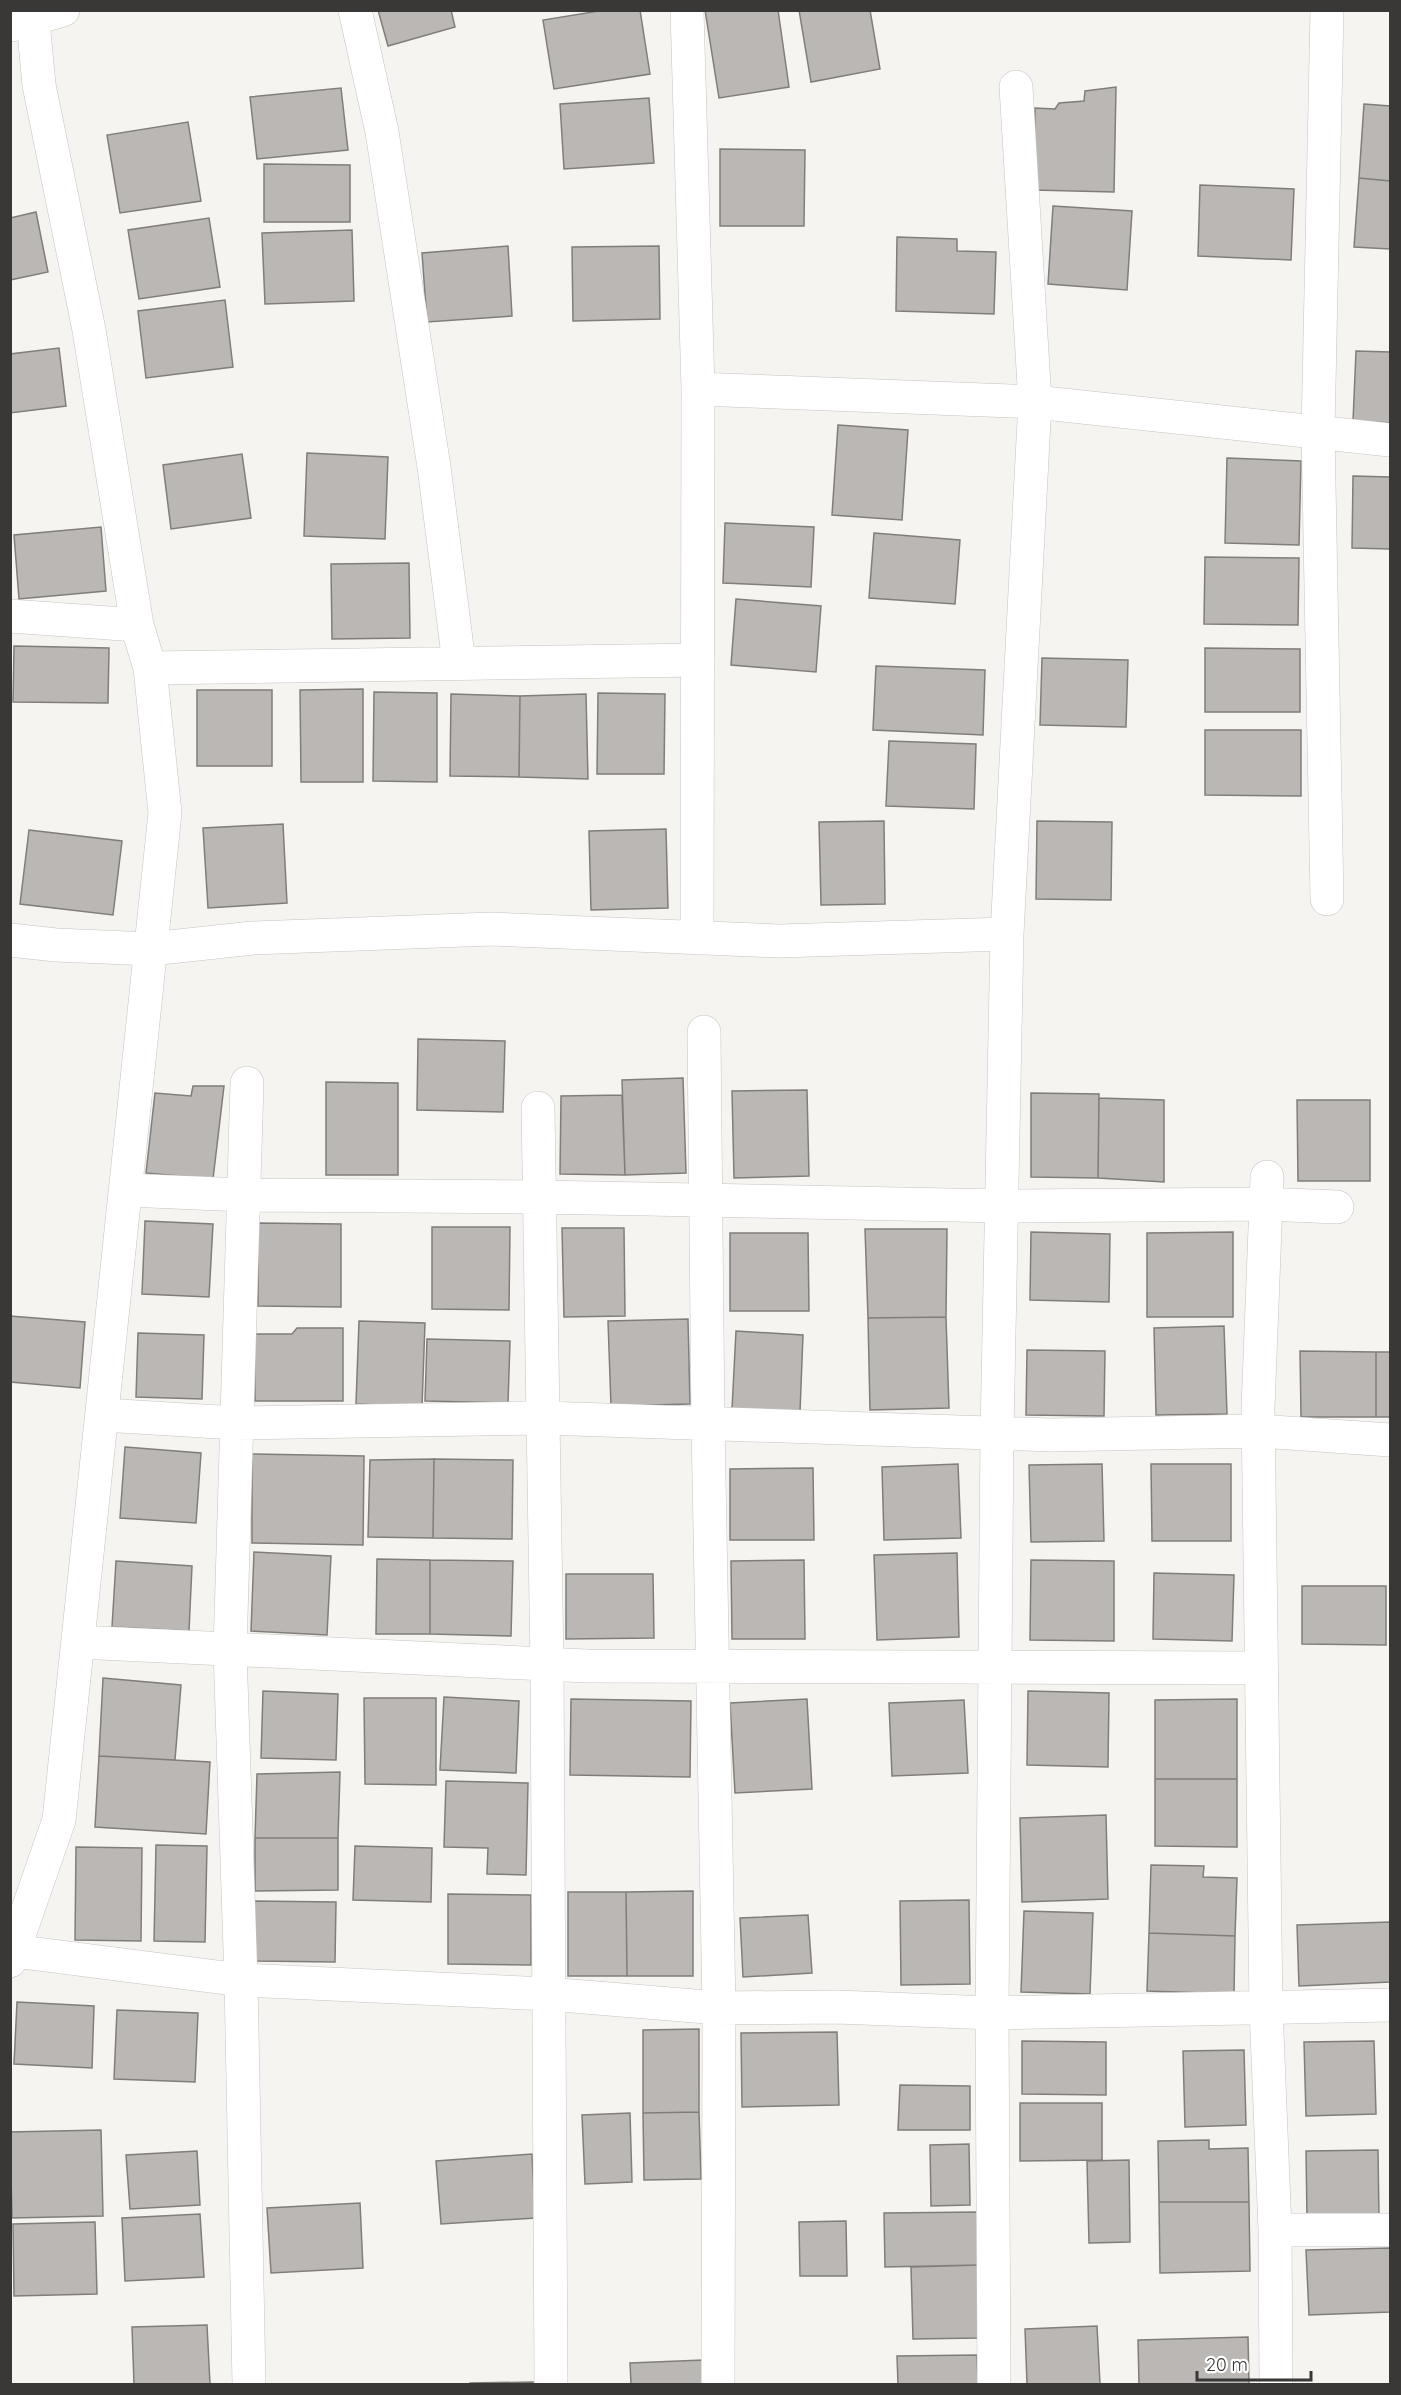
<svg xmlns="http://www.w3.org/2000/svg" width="1401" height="2395" font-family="Quicksand,sans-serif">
<rect width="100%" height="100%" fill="#f6f4f1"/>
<!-- building -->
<path fill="#bab7b5" stroke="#807e7b" stroke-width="1.5" d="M378,10H451L455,27L388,46Z
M605,10H640L650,74L554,89L543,20Z
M705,10H778L789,87L719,98Z
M799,10H870L880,69L811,82Z
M1116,87L1114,192L1033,190L1035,108L1055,109L1059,103L1084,101L1085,91Z
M341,88L348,150L257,159L250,97Z
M649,98L654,163L564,169L560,104Z
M1364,104L1390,106V181L1359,178Z
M188,122L201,201L120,213L107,135Z
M720,149L805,150L804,226H720Z
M264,164L350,165V222H264Z
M1359,178L1390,181V249L1354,247Z
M1200,185L1294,189L1291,260L1198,256Z
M1053,206L1132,211L1127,290L1048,284Z
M36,212L48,272L10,280V218Z
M209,218L220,287L139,299L128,230Z
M352,230L354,301L265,304L262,233Z
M897,237L957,239V251L996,252L994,314L896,311Z
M508,246L512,316L427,322L422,253Z
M659,246L660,319L573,321L572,247Z
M225,300L233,367L146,378L138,311Z
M59,348L66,406L10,413V354Z
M1356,351L1390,352V423L1353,421Z
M838,425L908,430L902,520L832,515Z
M307,453L388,457L385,539L304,536Z
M242,454L251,518L171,529L163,465Z
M1227,458L1301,461L1299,545L1225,543Z
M1353,476L1390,477V549L1352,548Z
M725,523L814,527L811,587L723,583Z
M101,527L106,591L19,599L14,535Z
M874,533L960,540L955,604L869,598Z
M1205,557L1299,558L1298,625L1204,624Z
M409,563L410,638L332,639L331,564Z
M736,599L821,606L816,672L731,665Z
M14,646L109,648L108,703L13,702Z
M1205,648L1300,649V712H1205Z
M1042,658L1128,660L1126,727L1040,725Z
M876,666L985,670L983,735L873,730Z
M363,689V782H301L300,690Z
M197,690H272V766H197Z
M374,692L437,693V782L373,781Z
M598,693L665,694L664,774H597Z
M451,694L520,696L519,777L450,776Z
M586,694L588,779L519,777L520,696Z
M1205,730H1301V796L1205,795Z
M889,741L976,744L974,809L886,806Z
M884,821L885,904L821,905L819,822Z
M1037,821L1112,822L1111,900L1036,899Z
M283,824L287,903L208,908L203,828Z
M666,829L668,908L591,910L589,831Z
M29,830L122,841L113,915L20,904Z
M418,1039L505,1041L503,1112L417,1110Z
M683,1078L686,1173L625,1175L622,1080Z
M326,1082L398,1083V1175H326Z
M193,1086H224L213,1179L146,1173L155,1093L191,1096Z
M807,1090L809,1176L734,1178L732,1091Z
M1031,1093L1099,1094L1098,1178L1031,1177Z
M622,1095L625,1175L560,1174L561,1096Z
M1099,1098L1164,1100V1182L1098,1178Z
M1297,1100H1370V1181H1298Z
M145,1221L213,1224L209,1297L142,1294Z
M258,1223L341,1224V1307L258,1306Z
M432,1227H510L509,1310L432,1309Z
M562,1228H624L625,1316L564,1317Z
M865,1229H947L946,1317L868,1318Z
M1031,1232L1110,1234L1109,1302L1030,1300Z
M1233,1232V1317H1147V1233Z
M730,1233H808L809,1311H730Z
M10,1316L85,1322L80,1388L10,1382Z
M946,1317L949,1408L870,1410L868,1318Z
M688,1319L690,1404L611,1406L608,1321Z
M359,1321L425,1323L422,1407L356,1404Z
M1224,1326L1227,1414L1156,1415L1154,1328Z
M297,1328H343V1401H255L254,1334H292Z
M736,1331L803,1335L800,1412L732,1409Z
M138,1333L204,1335L202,1399L136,1397Z
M427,1339L510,1341L508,1403L425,1401Z
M1027,1350L1105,1351L1104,1416L1026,1415Z
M1300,1351L1376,1352V1417H1301Z
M1376,1352H1390V1417H1376Z
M125,1447L201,1453L196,1523L120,1518Z
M252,1454L364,1456L363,1545L252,1543Z
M434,1459L513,1460L512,1539L433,1538Z
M434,1459L433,1538L368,1537L370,1460Z
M958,1464L961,1538L884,1540L882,1467Z
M1102,1464L1104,1541L1031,1542L1029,1465Z
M1151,1464H1231V1541H1152Z
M813,1468L814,1540H730V1469Z
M254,1552L331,1556L327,1635L251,1631Z
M957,1553L959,1637L877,1640L874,1555Z
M377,1559L430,1560V1634H376Z
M430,1560L513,1561L511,1636L430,1634Z
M804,1560L805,1639H732L731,1561Z
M1031,1560L1114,1561V1641L1030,1640Z
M116,1561L192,1566L189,1631L112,1627Z
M1154,1573L1234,1575L1232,1641L1153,1639Z
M566,1574H653L654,1638L566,1639Z
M1302,1586H1386V1645L1302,1644Z
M103,1678L181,1685L175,1760L99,1756Z
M263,1691L338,1694L336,1760L261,1758Z
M1028,1691L1109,1693L1108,1767L1027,1765Z
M444,1697L519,1701L516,1773L440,1770Z
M364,1698H436V1785L365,1784Z
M571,1699L691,1701L690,1777L570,1775Z
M807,1699L812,1789L735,1793L730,1703Z
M1237,1699V1779H1155V1700Z
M964,1700L968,1773L892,1776L889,1703Z
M99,1756L210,1762L206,1834L95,1827Z
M340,1772L338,1838H255L257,1774Z
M1155,1779H1237V1847L1155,1846Z
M446,1781L528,1783L526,1875L487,1874L488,1848L444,1847Z
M1106,1815L1108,1899L1022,1902L1020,1818Z
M255,1838H338V1890L255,1891Z
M156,1845L207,1846L205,1942L154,1941Z
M355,1846L432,1848L431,1902L353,1900Z
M76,1847L142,1848L141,1941L75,1940Z
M1151,1865L1204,1866L1203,1877L1237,1878L1235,1936L1149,1933Z
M693,1891V1976H627L626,1892Z
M568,1892H626L627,1976H568Z
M448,1894L531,1895V1965L448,1964Z
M969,1900L970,1984L901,1985L900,1901Z
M254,1901L336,1902L335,1962L254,1961Z
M1024,1911L1093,1913L1090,1994L1021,1992Z
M808,1915L812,1973L743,1977L740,1918Z
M1390,1922V1982L1299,1986L1297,1925Z
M1149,1933L1235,1936L1234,1994L1147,1991Z
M17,2002L94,2006L92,2068L14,2064Z
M117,2010L198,2013L195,2082L114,2079Z
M699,2029V2112L643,2113V2030Z
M837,2032L839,2105L742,2107L741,2033Z
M1022,2041L1106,2042V2095L1022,2094Z
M1374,2041L1376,2114L1306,2116L1304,2042Z
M1244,2050L1246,2125L1185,2127L1183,2051Z
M900,2085L970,2086V2130H898Z
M1020,2103H1102V2160L1020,2161Z
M699,2112L701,2179L644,2180L643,2113Z
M630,2113L632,2182L585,2184L582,2115Z
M101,2130L103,2216L12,2218L10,2132Z
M1209,2140V2149L1248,2148L1249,2202H1159L1158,2141Z
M969,2144L970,2205L931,2206L930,2145Z
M1378,2150L1379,2217L1307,2218L1306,2151Z
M197,2151L200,2205L130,2209L126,2155Z
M532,2154L535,2218L441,2224L436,2161Z
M1129,2160L1130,2242L1089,2243L1087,2161Z
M1159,2202H1249L1250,2271L1160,2273Z
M360,2203L363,2268L271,2273L267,2208Z
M978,2212L979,2265L885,2267L884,2213Z
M200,2214L204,2277L125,2281L122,2218Z
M846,2221L847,2276H800L799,2222Z
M95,2222L97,2294L14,2296L13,2224Z
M1390,2248V2312L1309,2315L1306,2250Z
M979,2265L980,2338L913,2339L911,2267Z
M207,2325L210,2384H134L132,2327Z
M1097,2326L1100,2384H1027L1025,2329Z
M1248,2337L1249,2384H1139L1138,2340Z
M977,2355L978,2384H898L897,2356Z
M703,2360L704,2384H631L630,2363Z
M533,2382V2384H470V2383Z"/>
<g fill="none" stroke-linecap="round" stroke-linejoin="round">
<!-- minor casing -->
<g stroke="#c6c4c1" stroke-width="34">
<path id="minor" d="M355,10L382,132L434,467L459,663
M687,10L698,389L697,938
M12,25L63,10
M698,389L1035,402L1390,440
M10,616L137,625
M150,668L698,660
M1327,899L1318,432L1327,10
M10,940L56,945L151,949L253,938L491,929L779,941L1007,934
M704,1032L708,1424L719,2008L718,2384
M247,1083L230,1650L241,1980L249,2384
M538,1108L547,1665L551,2384
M1267,1177L1258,1408L1266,2008L1275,2230L1276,2384
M127,1190L243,1195L540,1197L1002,1206L1266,1204L1337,1207
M103,1415L236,1423L544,1418L1051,1435L1258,1431L1390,1440
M78,1642L587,1666L1261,1668
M14,1951L241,1980L548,1994L719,2008L837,2007L992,2013L1390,2005
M10,1961L59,1820L165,813L150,668L137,625L89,330L39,85L32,10
M1275,2230H1390
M994,2384L992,2013L997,1433L1007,934L1035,402L1016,87"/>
</g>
<!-- minor -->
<use href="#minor" stroke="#fff" stroke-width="33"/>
</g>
<!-- border -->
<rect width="1401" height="2395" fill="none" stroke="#393837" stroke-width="24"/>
<!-- scale -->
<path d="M1197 2371v9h114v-9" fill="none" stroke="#393837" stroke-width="3"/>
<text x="1206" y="2371" font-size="18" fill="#393837" stroke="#ffffff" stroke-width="4.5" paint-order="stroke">20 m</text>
</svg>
